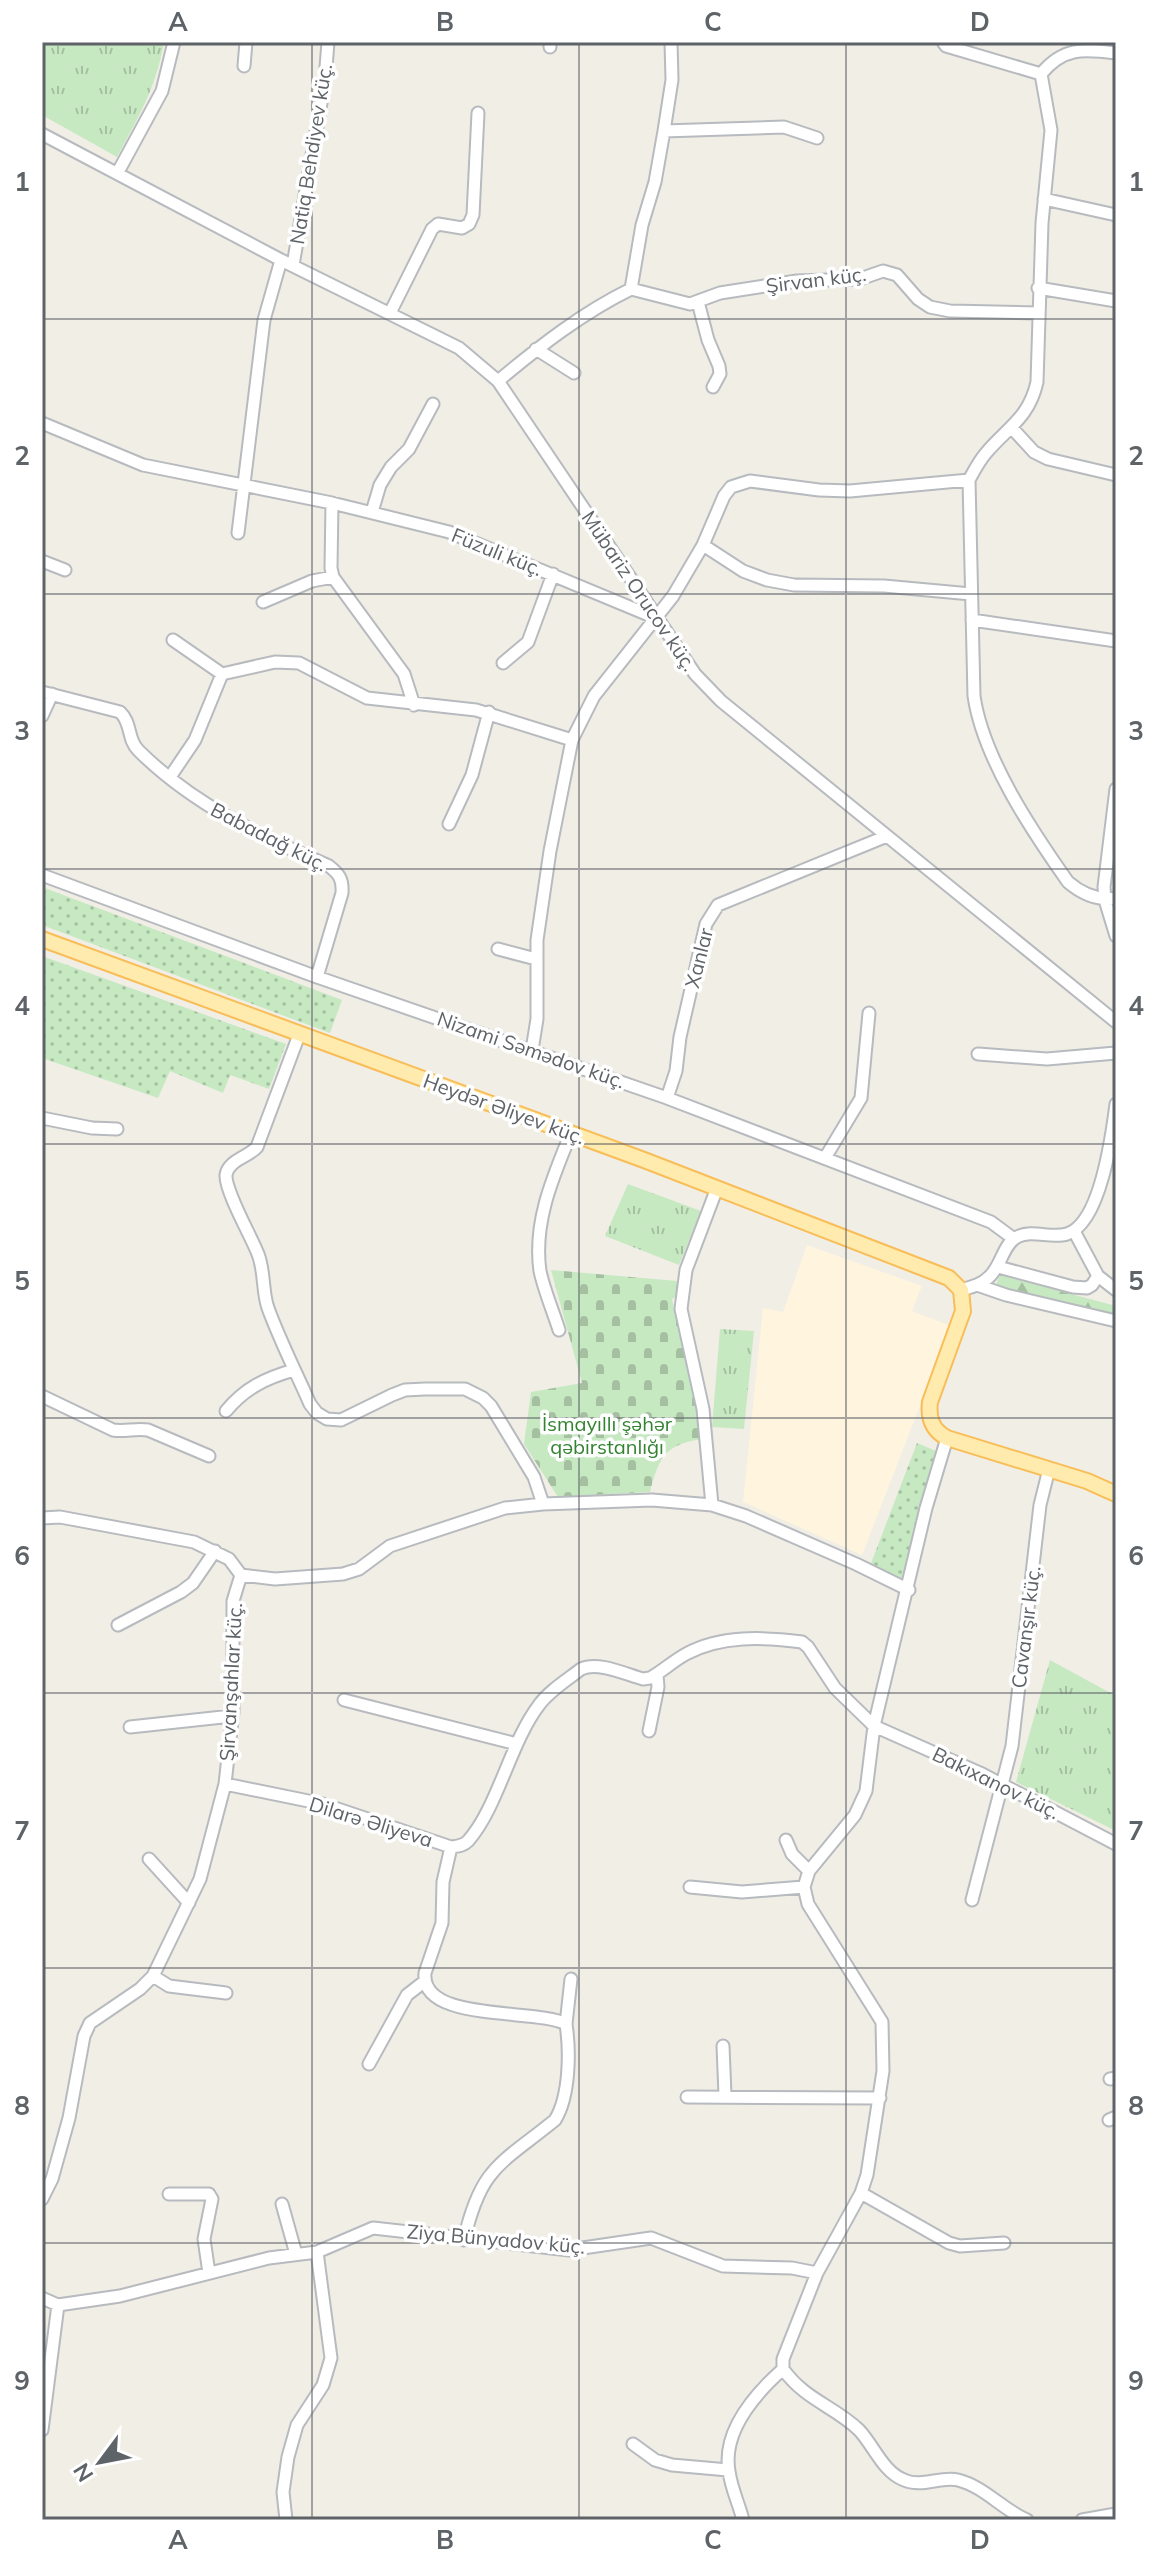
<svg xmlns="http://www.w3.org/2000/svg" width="1158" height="2562" font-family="Mulish,sans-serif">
<defs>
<pattern id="grass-tufts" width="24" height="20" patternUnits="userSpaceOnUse" patternTransform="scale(2)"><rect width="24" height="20" fill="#c6e9c2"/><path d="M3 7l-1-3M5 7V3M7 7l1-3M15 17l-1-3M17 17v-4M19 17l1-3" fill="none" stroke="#a4c0a1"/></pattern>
<pattern id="forest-firs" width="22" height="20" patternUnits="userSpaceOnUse" patternTransform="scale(2)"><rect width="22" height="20" fill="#c6e9c2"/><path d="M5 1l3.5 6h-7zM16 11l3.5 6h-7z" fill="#a4c0a1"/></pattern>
<pattern id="cemetery-stones" width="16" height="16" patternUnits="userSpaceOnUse" patternTransform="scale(2)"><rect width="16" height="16" fill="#c6e9c2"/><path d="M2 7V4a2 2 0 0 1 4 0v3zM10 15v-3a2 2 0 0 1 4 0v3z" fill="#a4c0a1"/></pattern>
<pattern id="park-dots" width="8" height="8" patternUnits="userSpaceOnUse" patternTransform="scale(2)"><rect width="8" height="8" fill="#c6e9c2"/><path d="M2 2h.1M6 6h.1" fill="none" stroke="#a4c0a1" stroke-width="1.8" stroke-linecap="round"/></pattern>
</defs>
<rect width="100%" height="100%" fill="#f1eee6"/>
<!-- commercial -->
<path fill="#fff4dd" d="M807,1245L922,1286L912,1311L951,1326L862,1555L743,1502L763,1308L783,1312Z"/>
<!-- grass -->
<path fill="url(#grass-tufts)" d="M42,42H164C156,88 139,116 117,157L42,115Z
M628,1184L701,1211L679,1265L605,1236Z
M720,1329L754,1331L744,1429L712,1427Z
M1050,1660L1116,1696V1831L1016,1782Z"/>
<!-- forest -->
<path fill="url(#forest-firs)" d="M1000,1275L1116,1306V1316L996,1285Z"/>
<!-- cemetery -->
<path fill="url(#cemetery-stones)" d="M551,1270L677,1281L680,1295L672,1299L703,1439C665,1444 659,1457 650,1492L558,1497L524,1444L531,1392L582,1383Z"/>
<!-- park -->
<path fill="url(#park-dots)" d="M42,887L342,1000L330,1033L42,925Z
M42,956L286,1044L269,1089L230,1075L223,1093L170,1071L158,1098L42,1058Z
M917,1443L936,1451L905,1582L870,1566Z"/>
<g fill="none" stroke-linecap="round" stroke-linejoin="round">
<!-- minor casing -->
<g stroke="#b7babe" stroke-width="15">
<path id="minor" d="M943,42L946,46L1041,74L1051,130L1042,223L1037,382C1029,418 1008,427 986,453C979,461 974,471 969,480L974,696C983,758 1032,831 1068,882C1082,894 1097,901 1116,898
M550,47V42
M244,66L246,42
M1041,74C1063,47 1083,49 1116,53
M664,131L784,127L817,138
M42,134L281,260L459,348L498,381L695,674L721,701L1116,1022
M118,172L162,91L174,42
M1044,199L1116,215
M293,265L325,80L328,42
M1038,288L1116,301
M631,289L690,304L720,293L797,281L860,279L883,271L897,275L918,299L930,307L950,311L1038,313
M698,302L708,340L719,366L720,374L713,387
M390,313L432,229L438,224L462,228L469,224L473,215L478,113
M536,349L574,373
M498,381C540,346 582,313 631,289L642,225L655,182L664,131L672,80L671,42
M42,423L143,465L332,503L449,532L656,618
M1012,428L1034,452L1048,459L1116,475
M332,503L331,568L333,577L404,674L414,705
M372,512L380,485L391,467L409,449L433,404
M238,533L264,320L281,260
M703,545L743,571L767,580L794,585L884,586L971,594
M42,561L65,570
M263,602L312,581L333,577
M972,620L1116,641
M173,640L222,674
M503,663L528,642L553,574
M42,692L120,712C132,723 127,739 138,750C192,804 260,836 329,866C339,874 343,879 342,893L317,977
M42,716L52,694
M170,777L195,740L222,674L275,662L299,663L367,698L476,710L572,740
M1116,789L1104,887L1105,900L1116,936
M449,824L472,775L489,712
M42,875L317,977L667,1098L991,1222L1014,1239
M498,949L536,959
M299,1035L257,1147C249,1157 228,1160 226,1175C225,1191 251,1236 258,1254C265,1272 262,1291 268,1308C280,1341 296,1372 310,1404L317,1413L327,1419L341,1420L392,1395L405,1390L425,1389H465L483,1398L491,1406L534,1477L543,1504
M532,1050L537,1019V940L550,851L572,740L594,696L673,596L703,545L724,496L731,487L750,481L819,490L850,491L969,480
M978,1054L1047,1059L1116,1053
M667,1098L676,1071L680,1037L706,924L718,905L887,836
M42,1118L92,1128L117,1129
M825,1158L861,1098L869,1013
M1074,1231L1098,1276L1116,1290
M998,1267L1073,1287L1087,1288L1092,1285L1098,1276
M977,1285L1006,1295L1116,1321
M961,1290C971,1287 981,1285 989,1277C1001,1267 1003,1244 1017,1237C1032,1229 1051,1239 1067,1234C1101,1223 1112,1135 1116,1104
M559,1330C553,1311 544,1290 540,1271C533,1222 553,1177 571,1133
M42,1396L113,1430C125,1432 136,1428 148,1430L209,1456
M226,1411C245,1388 266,1378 294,1370
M712,1505L703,1409L681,1309L686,1270L717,1188
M42,1518L60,1517L194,1542L229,1559L241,1575
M118,1625L181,1592L193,1583L215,1551
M344,1700L517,1744
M130,1727L232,1716
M649,1731L658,1687L657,1675
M225,1784L323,1804L451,1847L443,1882L442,1923L425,1973C420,2023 537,2008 566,2024C570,2051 570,2096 555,2120C501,2164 481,2166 464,2240
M786,1840L792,1854L809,1871
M451,1847C458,1846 463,1846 468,1841C498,1807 510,1743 539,1705C549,1691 567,1680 581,1669C598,1661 625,1674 643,1679L650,1678C663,1671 673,1661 686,1654C721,1635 763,1637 802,1642L808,1647L835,1688L874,1726L980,1773L1116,1844
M149,1859L189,1903
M690,1887L742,1892L804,1887
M972,1900L1012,1746L1040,1505L1049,1469
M153,1976L169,1986L226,1993
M566,2024L571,1979
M723,2046L725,2095
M369,2064L407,1995L425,1981
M1110,2079L1116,2078
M687,2097L880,2098
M1109,2120L1116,2117
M861,2193L949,2243L960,2246L1004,2243
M169,2194H209L212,2199L204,2239L209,2273
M42,2199L52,2179L69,2118L84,2036L90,2023L140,1989L153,1976L200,1879L225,1784L233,1712V1601L241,1575L275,1579L343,1574L359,1569L390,1546L505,1508L543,1504L652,1500L712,1505L746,1516L856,1564L909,1590
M282,2204L296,2254
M42,2298L58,2305L42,2430
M58,2305L120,2296L269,2258L317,2252L373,2228L569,2250L651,2238L723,2266L792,2268L817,2273
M783,2369C805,2400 834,2406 859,2430C874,2446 883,2472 904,2480C922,2488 940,2476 958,2480C985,2487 1003,2510 1027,2520
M633,2444L655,2460L672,2465L728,2470
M286,2520L283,2492L288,2457L297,2425L323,2385L331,2358L317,2252
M743,2520C739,2504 731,2488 729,2471C722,2431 755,2394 783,2369V2359L817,2273L861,2193L867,2175L883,2071L882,2022L808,1904L804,1887L809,1871L855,1815L866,1791L874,1726L926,1508L947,1438
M1082,2520L1116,2514"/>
</g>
<!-- major casing -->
<g stroke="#f9bd58" stroke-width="18">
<path id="major" d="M42,939L644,1160L949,1278L961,1290L963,1311L930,1402C928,1418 932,1430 947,1438L1087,1481L1116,1494"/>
</g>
<!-- minor -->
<use href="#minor" stroke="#fff" stroke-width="11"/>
<!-- major -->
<use href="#major" stroke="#ffebad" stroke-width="14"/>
</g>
<!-- grid -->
<path fill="none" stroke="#5e6368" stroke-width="2" stroke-opacity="0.55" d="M312,42V2520M579,42V2520M846,42V2520M42,319H1116M42,594H1116M42,869H1116M42,1144H1116M42,1418H1116M42,1693H1116M42,1968H1116M42,2243H1116"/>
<g text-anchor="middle" stroke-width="7" stroke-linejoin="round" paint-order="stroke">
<!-- street labels -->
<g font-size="20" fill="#5e6368" stroke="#fff">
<text transform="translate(311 154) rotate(-81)" y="7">Natiq Behdiyev küç.</text>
<text transform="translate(816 280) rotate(-7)" y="7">Şirvan küç.</text>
<text transform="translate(497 552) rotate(22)" y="7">Füzuli küç.</text>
<text transform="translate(639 591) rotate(56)" y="7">Mübariz Orucov küç.</text>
<text transform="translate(269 837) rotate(27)" y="7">Babadağ küç.</text>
<text transform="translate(699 958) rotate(-76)" y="7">Xanlar</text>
<text transform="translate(531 1050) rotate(19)" y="7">Nizami Səmədov küç.</text>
<text transform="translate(504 1109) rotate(20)" y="7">Heydər Əliyev küç.</text>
<text transform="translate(1026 1627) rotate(-83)" y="7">Cavanşır küç.</text>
<text transform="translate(231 1682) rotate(-87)" y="7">Şirvanşahlar küç.</text>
<text transform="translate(996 1783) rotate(26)" y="7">Bakıxanov küç.</text>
<text transform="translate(371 1822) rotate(17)" y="7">Dilarə Əliyeva</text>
<text transform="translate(496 2239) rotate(5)" y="7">Ziya Bünyadov küç.</text>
</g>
<!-- park labels -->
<g font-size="20" fill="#338430" stroke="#fff">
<text x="607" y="1431">İsmayıllı şəhər<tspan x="607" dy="23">qəbirstanlığı</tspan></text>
</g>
</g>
<!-- border -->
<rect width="1158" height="2562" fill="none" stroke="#ffffff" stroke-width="88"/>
<!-- north arrow -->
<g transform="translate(100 2462) rotate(238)" stroke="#ffffff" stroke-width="6" paint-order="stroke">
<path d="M0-6L14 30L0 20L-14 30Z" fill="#5e6368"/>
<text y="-12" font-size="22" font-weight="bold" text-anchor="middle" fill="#5e6368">N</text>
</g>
<rect x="44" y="44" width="1070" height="2474" fill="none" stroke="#5e6368" stroke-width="3"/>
<g font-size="26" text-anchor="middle" font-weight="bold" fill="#5e6368">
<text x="178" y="31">A</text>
<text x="445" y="31">B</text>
<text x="713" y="31">C</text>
<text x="980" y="31">D</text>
<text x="22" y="191">1</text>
<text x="1136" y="191">1</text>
<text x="22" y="465">2</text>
<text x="1136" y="465">2</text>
<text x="22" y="740">3</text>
<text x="1136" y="740">3</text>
<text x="22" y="1015">4</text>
<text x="1136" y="1015">4</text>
<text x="22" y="1290">5</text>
<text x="1136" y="1290">5</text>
<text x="22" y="1565">6</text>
<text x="1136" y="1565">6</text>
<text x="22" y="1840">7</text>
<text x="1136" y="1840">7</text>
<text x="22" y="2115">8</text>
<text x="1136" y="2115">8</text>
<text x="22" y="2390">9</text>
<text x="1136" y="2390">9</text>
<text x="178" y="2549">A</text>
<text x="445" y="2549">B</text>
<text x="713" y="2549">C</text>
<text x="980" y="2549">D</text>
</g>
</svg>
